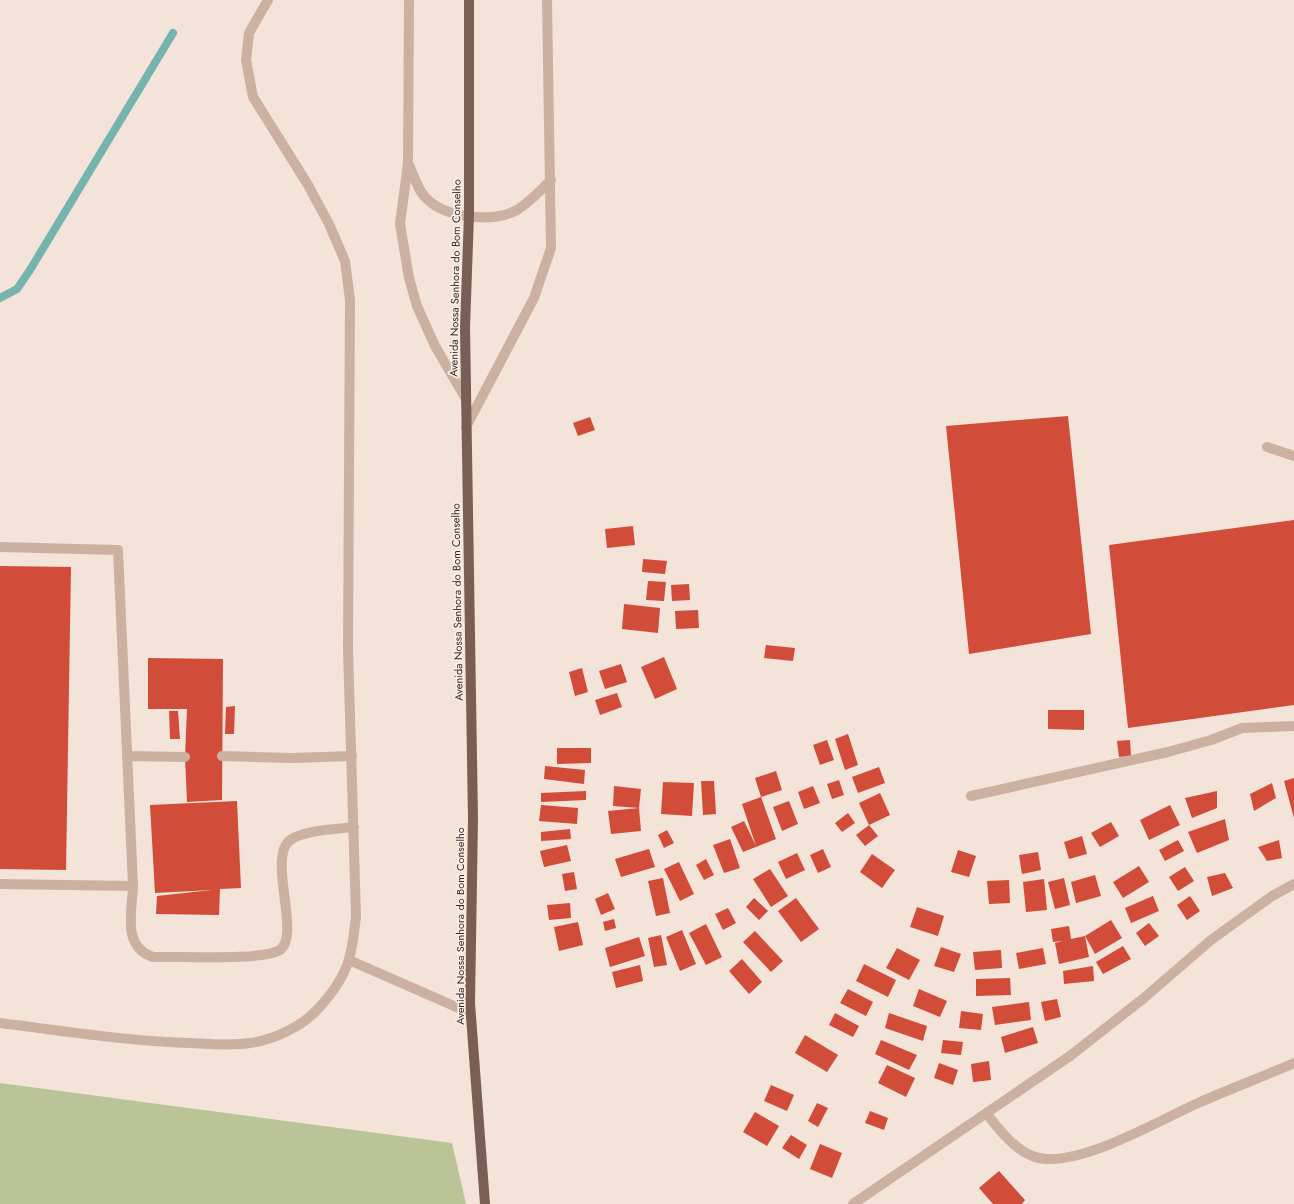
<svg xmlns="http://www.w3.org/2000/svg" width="1294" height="1204" font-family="Jost,sans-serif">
<rect width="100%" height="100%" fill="#f3e3d8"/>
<!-- green -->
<path fill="#bac497" d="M0,1083L452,1143L466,1204H0Z"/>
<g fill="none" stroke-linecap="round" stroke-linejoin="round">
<!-- stream -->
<path stroke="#75b3af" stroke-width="8" d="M0,298L17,289L30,270L173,33"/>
</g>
<!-- building -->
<path fill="#d14c39" d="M1068,416L1091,634L969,654L946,426Z
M590,417L595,430L578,436L573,423Z
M1294,520V705L1128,728L1109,545Z
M633,526L635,545L607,548L605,529Z
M643,559L667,561L665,574L642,572Z
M0,566L71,567L66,870L0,869Z
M648,581L666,582L664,601L646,600Z
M689,584L690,600L672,601L671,585Z
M624,604L660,608L658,633L622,629Z
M698,610L699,628L676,629L675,611Z
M766,645L795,648L793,661L764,658Z
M664,657L677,689L655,699L641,667Z
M148,658L223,659L222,800L187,802L185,757L187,709H148Z
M621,664L627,682L605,689L599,671Z
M582,668L588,692L575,696L569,672Z
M617,693L622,707L600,715L595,700Z
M235,706L234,734H225L226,707Z
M1048,710H1084V730L1048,729Z
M169,711H178L180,739H170Z
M848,734L858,765L845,770L835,739Z
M827,740L834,760L820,765L813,745Z
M1130,740L1131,756L1119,757L1117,741Z
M557,748H591V763L557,764Z
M545,766L585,770L584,784L544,779Z
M879,767L885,783L858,793L852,777Z
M776,771L782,790L761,797L776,839L743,852L731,827L744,821L756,846L742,804L761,797L755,778Z
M1294,778V818L1284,781Z
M839,780L844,795L832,799L827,784Z
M701,781H714L716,814L703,815Z
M663,782L694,783L692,816L661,814Z
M1272,783L1276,798L1254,811L1250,794Z
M614,786L641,789L639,808L613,806Z
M813,786L820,803L804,809L798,792Z
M586,791V800L541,802V793Z
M1217,791V808L1192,818L1185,798Z
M880,793L890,815L869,825L859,803Z
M237,801L241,888L220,889L219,915L156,914L157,896L212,890L155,893L150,805Z
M789,801L798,824L782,831L773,807Z
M541,805L578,808L577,824L539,821Z
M1170,805L1180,825L1149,840L1140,820Z
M639,808L641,831L611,834L608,811Z
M848,813L855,823L842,832L835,823Z
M1225,819L1229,840L1197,853L1188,832Z
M1111,822L1119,836L1100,847L1091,833Z
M869,825L878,836L865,846L856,835Z
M570,829L571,839L541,841V832Z
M667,830L674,843L664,848L658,835Z
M1082,836L1087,854L1069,859L1064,842Z
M730,839L740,868L724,873L713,845Z
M1178,840L1184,851L1165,861L1159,850Z
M1279,840L1282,858L1267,861L1258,847Z
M567,845L571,861L544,867L540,851Z
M649,849L655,867L621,877L615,859Z
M823,849L831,867L818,873L810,855Z
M958,850L976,856L969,877L951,872Z
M1038,852L1041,870L1022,874L1019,855Z
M797,853L805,870L786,879L778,862Z
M872,854L895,870L882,888L860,872Z
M706,859L714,875L704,880L696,865Z
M679,862L694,894L680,901L664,869Z
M1139,866L1149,882L1123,898L1113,882Z
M1185,867L1194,881L1178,891L1169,877Z
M770,869L788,896L771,907L753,879Z
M574,872L577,889L565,891L562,874Z
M1225,873L1233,888L1212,896L1207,877Z
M1095,875L1101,896L1076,903L1071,882Z
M663,878L670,913L656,916L648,881Z
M1064,878L1070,905L1055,909L1048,882Z
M1044,879L1047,910L1026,912L1023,882Z
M1009,880L1010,903L989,904L987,881Z
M608,893L615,909L601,915L595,899Z
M1153,896L1159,911L1131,923L1125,908Z
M1190,896L1200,911L1187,920L1177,905Z
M754,898L768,911L759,920L746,907Z
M796,898L819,929L801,942L778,911Z
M570,903L571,918L549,920L547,905Z
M917,907L944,916L938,936L910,927Z
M728,908L736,923L723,930L715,914Z
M614,919L616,928L605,931L603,922Z
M1111,920L1122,938L1095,954L1085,936L1089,957L1059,964L1055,943L1062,941L1053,942L1051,929L1069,926L1071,939L1085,936Z
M578,922L583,945L559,951L554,927Z
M1149,923L1159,936L1145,946L1136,933Z
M706,924L722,957L706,965L689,933Z
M682,930L696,964L680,971L666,937Z
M755,931L783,961L771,972L743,942Z
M661,935L667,965L654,967L648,938Z
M639,937L645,956L610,967L605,948Z
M1123,946L1131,959L1103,974L1096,962Z
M941,947L961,954L954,972L934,966Z
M897,948L920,960L909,980L886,968Z
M1043,948L1046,964L1019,969L1016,953Z
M1001,950L1002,968L975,970L973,952Z
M742,959L762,982L749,994L729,971Z
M864,964L896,980L888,997L856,981Z
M640,965L643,981L616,988L612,972Z
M1093,966L1094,981L1064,984L1063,971Z
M1010,978L1011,995L976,996V979Z
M848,989L873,1002L866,1016L840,1003Z
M919,989L947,1001L940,1017L913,1006Z
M1057,999L1061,1017L1045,1021L1041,1002Z
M1029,1002L1031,1020L995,1025L992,1007Z
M961,1011L983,1014L981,1030L959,1028Z
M835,1013L859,1026L853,1037L829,1025Z
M889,1013L927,1026L923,1041L885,1028Z
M1033,1027L1038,1043L1005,1053L1001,1037Z
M805,1035L838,1055L827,1072L795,1053Z
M881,1040L917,1055L909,1070L875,1054Z
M943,1040L963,1042L961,1055L941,1053Z
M989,1061L991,1080L973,1082L971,1064Z
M939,1063L958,1070L953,1085L934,1078Z
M887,1065L915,1078L906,1097L878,1083Z
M771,1085L794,1095L787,1111L764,1101Z
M817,1103L828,1108L818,1127L808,1121Z
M870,1111L888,1118L884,1130L865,1123Z
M755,1112L779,1126L767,1146L743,1132Z
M791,1135L807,1145L799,1159L782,1148Z
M820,1144L842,1153L832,1178L810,1169Z
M999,1171L1025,1200L1022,1204H993L979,1188Z"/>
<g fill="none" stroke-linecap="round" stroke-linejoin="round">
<!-- service -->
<path stroke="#ccb1a3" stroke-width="10" d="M409,0L408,163L400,224L409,278L417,306L435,346L466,399
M409,165C414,176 418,191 427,199C447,218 493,223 517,210C530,202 540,191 551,180
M466,427L534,298L551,248L547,0
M0,547L118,550L133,886C132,912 122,947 153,957C179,956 263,961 280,950C301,935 268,860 289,841C301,830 338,829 354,827
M127,756L185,757
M222,756L293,758L352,756
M0,884L133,886
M349,960L470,1013
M0,1023C63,1031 126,1041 190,1043C210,1044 230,1046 250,1043C273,1040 301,1027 317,1010C330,996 344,977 349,959C353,946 354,931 356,917L348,649L350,300L345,261L329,224L308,185L253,97L246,60L249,33L268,0"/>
<!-- minor -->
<path stroke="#ccb1a3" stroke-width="10" d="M1267,447L1294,456
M971,796L1168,752L1211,740L1242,728L1294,726
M987,1114C999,1130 1018,1154 1039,1158C1080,1167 1160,1120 1198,1103C1230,1089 1262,1077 1294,1063
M853,1204L1070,1056L1144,998L1211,940L1272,896L1294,884"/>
<!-- primary -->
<path stroke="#7a5e55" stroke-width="10" d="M469,0V215L465,328L473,819L470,1003L485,1204"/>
</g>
<g text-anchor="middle" stroke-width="3.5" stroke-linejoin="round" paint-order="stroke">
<!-- street labels -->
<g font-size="11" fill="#372926" stroke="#fbeee5">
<text transform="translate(455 278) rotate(-89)" y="4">Avenida Nossa Senhora do Bom Conselho</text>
<text transform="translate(457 602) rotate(-91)" y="4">Avenida Nossa Senhora do Bom Conselho</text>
<text transform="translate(460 926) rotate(-90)" y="4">Avenida Nossa Senhora do Bom Conselho</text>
</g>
</g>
</svg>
